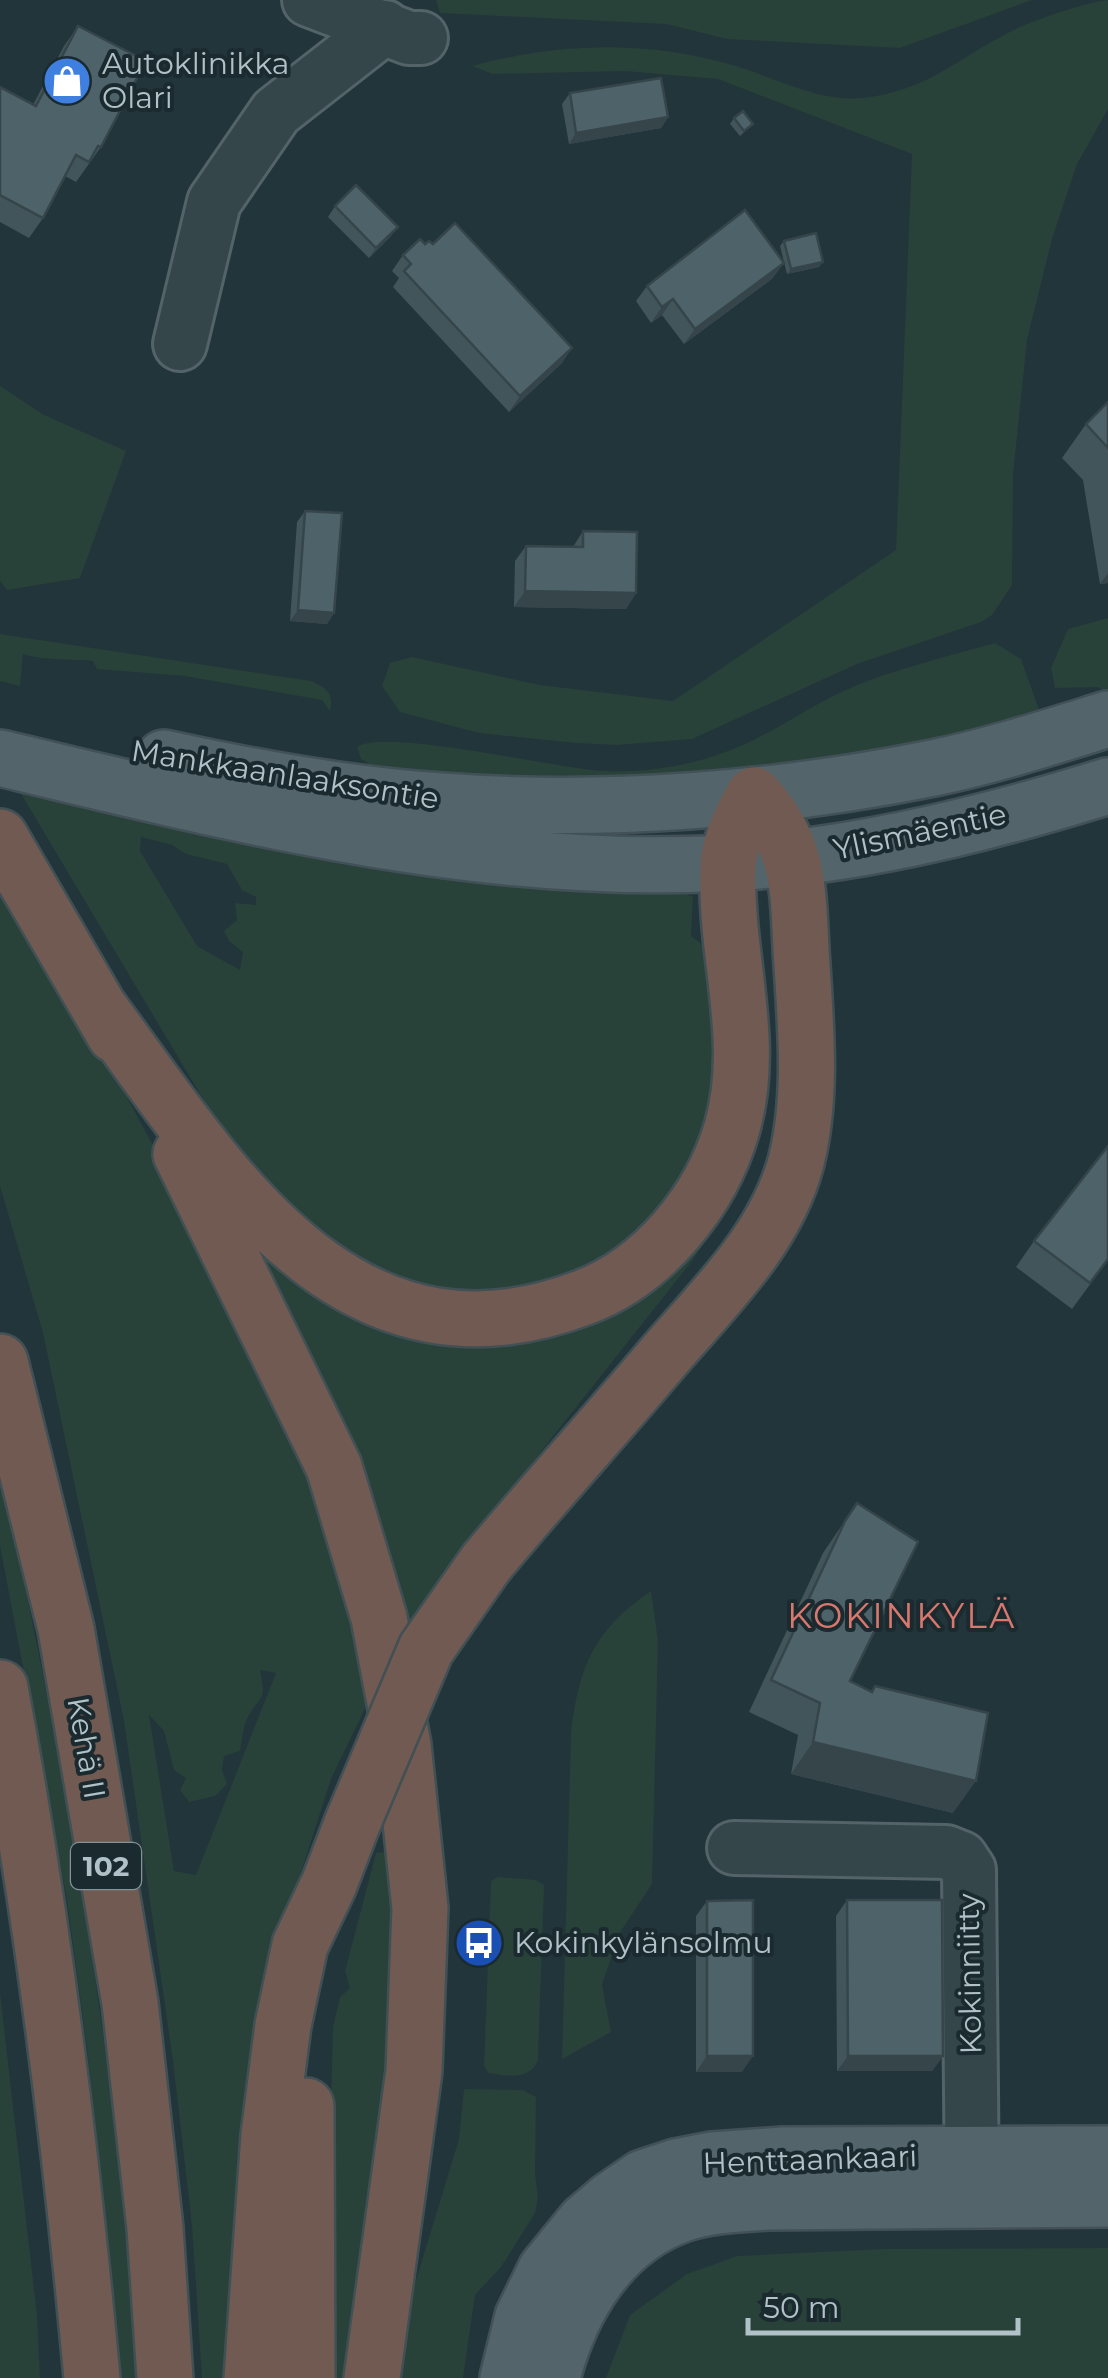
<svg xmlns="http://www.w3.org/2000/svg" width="1108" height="2378" font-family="Montserrat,sans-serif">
<rect width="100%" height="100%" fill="#22353a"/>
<!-- green -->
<path fill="#284139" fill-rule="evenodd" d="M436,0H1032L900,48L727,39L666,24L440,13Z
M1108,0V109L1077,164L1052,239L1027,340L1013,475L1012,585L992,615L981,622L857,664L692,739L617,745L576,743L479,733L400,712L382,686L390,663L412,657L540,685L673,701L896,550L912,154L718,79L625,71L493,74L472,66C561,42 648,40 736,66C776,78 819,102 861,98C931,91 961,54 1020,27C1046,16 1080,4 1108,0Z
M0,386L44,415L126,451L80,578L7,590L0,581Z
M1108,618V695L1098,687L1055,688L1051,668L1068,629Z
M0,634L311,681C327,688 334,693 330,711L322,700L185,676L97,669L93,661C73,659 40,660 23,654L20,686L0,681Z
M995,643L1021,659L1041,715L961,737L774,772L577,781L389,776L361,759L357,747C384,727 562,770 606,771C660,773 714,761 761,736C786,724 810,707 835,695C885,671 942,658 995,643Z
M17,787L668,886L693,897L691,936L713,953L722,1094L685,1185L618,1253L549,1289L456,1297L325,1247L234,1151ZM141,837L172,845L186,854L227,864L242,890L256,897V905L235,903L237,920L224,931L229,941L243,952L240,970L197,946L140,851Z
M0,875L128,1099L238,1304L287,1406L374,1690L331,1779L282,1932L235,2378H202L192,2226L173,2061L124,1721L43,1333L0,1186ZM260,1670L276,1673L196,1875L174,1871L149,1715L164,1731L174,1770L186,1778L180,1790L189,1802L215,1796L227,1784L222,1770L224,1756L240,1751C242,1741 243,1725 248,1717C261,1693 267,1703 260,1670Z
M746,1169L725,1209L692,1261L494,1511L401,1641L255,1252L263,1247L314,1293L364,1320L469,1342Z
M0,1474C68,1770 118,2074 137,2378H121L87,2048L67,1900L0,1546Z
M651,1591L658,1641L652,1884L619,1934L602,1985L611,2032L562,2059L571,1733C579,1666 594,1630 651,1591Z
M394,1851L392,2055L353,2378H331L329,2176L333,2027L340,1997L350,1988L345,1971L376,1853Z
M498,1877L536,1880L544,1885L538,2060C530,2081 507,2076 488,2073L484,2065L491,1881Z
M0,1993L37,2315L40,2378H0Z
M464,2089L523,2090L536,2097L535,2173L538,2198L535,2213L501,2267L475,2295L463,2378H396L410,2300L459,2139Z
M1108,2248V2378H606L630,2315L687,2274L737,2256L883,2249Z"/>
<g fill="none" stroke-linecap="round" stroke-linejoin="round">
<!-- minor casing -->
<g stroke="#536368" stroke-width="58">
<path id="minor" d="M309,0L409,38H421
M180,344L214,202L276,112L385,27
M734,1848L946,1852L961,1858L969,1870L972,2199"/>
</g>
<!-- major casing -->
<g stroke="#425157" stroke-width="60">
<path id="major" d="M0,758C258,820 524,887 791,858C898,846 1005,818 1108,786
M164,758C255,778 348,795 441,801C602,813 775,800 933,768C992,756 1050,737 1108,719
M508,2378L523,2317L546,2270L585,2222L611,2200L643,2178L676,2167L712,2160L783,2155L1108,2154
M552,2378C570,2308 610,2239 682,2214C709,2205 739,2204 767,2202L1108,2199"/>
</g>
<!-- highway casing -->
<g stroke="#405055" stroke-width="60">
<path id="highway" d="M0,837L115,1035
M98,1006C218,1168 343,1388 582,1298C653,1272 711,1201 732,1128C757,1040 724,954 728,865C730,840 742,816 754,795C804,850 797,895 802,965C806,1029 812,1099 796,1162C776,1238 715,1297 665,1355C606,1425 545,1492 486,1563
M181,1154L334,1467L379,1618L403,1745L420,1908L414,2071L372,2378
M0,1362L66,1629L130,2003L155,2228L165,2378
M0,1688C43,1917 71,2147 92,2378
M306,2106L307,2378
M252,2378L269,2135L283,2025L300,1945L329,1884L352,1824"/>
</g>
<!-- minor -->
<use href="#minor" stroke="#35464b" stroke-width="52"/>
<!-- major -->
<use href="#major" stroke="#53656b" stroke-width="55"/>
<!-- highway -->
<use href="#highway" stroke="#715a52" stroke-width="55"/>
<!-- highway-bridge casing -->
<g stroke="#405055" stroke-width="60" stroke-linecap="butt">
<path id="highway-bridge" d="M352,1824L426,1649L486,1563"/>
</g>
<!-- highway-bridge -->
<use href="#highway-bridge" stroke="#715a52" stroke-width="55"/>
</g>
<!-- wall -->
<path fill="#42555a" d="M78,26L101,147L76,182L65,176L43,218L29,238L0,222V87L33,105L64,46Z
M570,93L668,117L661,128L569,144L562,104Z
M734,118L753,124L740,136L730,124Z
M335,206L398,227L390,237L369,258L328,217Z
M784,241L823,262L819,267L787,274L780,246Z
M425,244L572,348L561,364L509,412L393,287L399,278L392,271L403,255Z
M773,278L684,344L662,315L651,323L636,301L647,286Z
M1108,402V583L1100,584L1083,480L1062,458L1086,424Z
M305,511L334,613L327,624L290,621L297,522Z
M583,531L636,593L626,609L514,607L515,561L526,546L573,547Z
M1034,1241L1108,1260L1072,1309L1016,1267Z
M857,1503L850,1681L871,1691L875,1686L953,1813L791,1774L798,1735L749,1712L823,1553Z
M847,1900L943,2056L932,2071H837L836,1916Z
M707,1901L742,2072H696V1916Z"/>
<!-- shaded-wall -->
<path fill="#36454a" d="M668,117L661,128L569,144L576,133Z
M398,227L390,237L369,258L376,248Z
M823,262L819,267L787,274L791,269Z
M784,263L773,278L684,344L695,329Z
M673,299L662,315L651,323L662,307Z
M572,348L561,364L509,412L520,396Z
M1108,573V583L1100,584Z
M525,591L636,593L626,609L514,607Z
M298,610L334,613L327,624L290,621Z
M813,1742L976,1781L953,1813L791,1774Z
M707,2056H753L742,2072H696Z
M848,2056H943L932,2071H837Z"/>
<!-- building -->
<path fill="#4d6369" stroke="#36454a" stroke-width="2.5" d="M78,26L146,61L101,147L98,146L89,162L76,155L43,218L0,195V87L36,106Z
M661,78L668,117L576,133L570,93Z
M743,111L753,124L744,131L734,118Z
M356,185L398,227L376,248L335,206Z
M745,210L784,263L695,329L673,299L662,307L647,286Z
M455,223L572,348L520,396L404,271L411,264L403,255L420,239L425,244L429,241L433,244Z
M816,233L823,262L791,269L784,241Z
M1108,402V448L1086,424Z
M305,511L342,513L334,613L298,610Z
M583,531L637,532L636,593L525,591L526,546L583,547Z
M1108,1146V1259L1090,1283L1034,1241Z
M857,1503L918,1542L850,1681L872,1692L875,1686L988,1713L976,1781L813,1742L820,1703L771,1680L845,1521Z
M753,1900V2056H707V1901Z
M847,1900H942L943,2056H848Z"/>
<!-- icons -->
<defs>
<g id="shop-disc" transform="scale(2.5)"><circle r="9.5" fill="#3f7fe0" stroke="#1b2a2f"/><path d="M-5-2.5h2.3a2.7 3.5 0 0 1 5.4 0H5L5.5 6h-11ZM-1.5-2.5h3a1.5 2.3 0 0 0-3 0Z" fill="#fff"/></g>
<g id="bus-disc" transform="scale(2.5)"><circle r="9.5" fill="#1a4fb4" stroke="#1b2a2f"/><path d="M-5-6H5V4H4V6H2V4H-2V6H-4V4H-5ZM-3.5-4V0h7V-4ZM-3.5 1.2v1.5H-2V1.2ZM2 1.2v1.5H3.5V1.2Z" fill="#fff"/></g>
</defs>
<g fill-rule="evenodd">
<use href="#shop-disc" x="67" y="81"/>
<use href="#bus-disc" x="479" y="1943"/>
</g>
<g text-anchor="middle" stroke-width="8" stroke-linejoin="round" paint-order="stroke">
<!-- shield labels -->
<rect fill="#1b2a2f" stroke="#839499" stroke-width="2.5" x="71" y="1843" width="70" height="46" rx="8"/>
<g font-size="28" font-weight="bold" fill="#b0c1c7">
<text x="106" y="1876">102</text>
</g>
<!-- poi labels -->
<g font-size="30" fill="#b0c1c7" stroke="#1b2a2f" text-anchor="start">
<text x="102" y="74">Autoklinikka<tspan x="102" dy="34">Olari</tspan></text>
<text x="514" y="1953">Kokinkylänsolmu</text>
</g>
<!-- street labels -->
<g font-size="30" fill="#b0c1c7" stroke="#1b2a2f">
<text transform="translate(285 775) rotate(9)" y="10">Mankkaanlaaksontie</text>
<text transform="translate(920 832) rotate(-12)" y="10">Ylismäentie</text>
<text transform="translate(86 1748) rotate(80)" y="10">Kehä II</text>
<text transform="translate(970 1974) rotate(-91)" y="10">Kokinniitty</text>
<text transform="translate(810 2160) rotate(-2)" y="10">Henttaankaari</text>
</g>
<!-- quarter labels -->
<g font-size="35" letter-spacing="2.5" fill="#d8786e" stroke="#1b2a2f">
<text x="902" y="1628">KOKINKYLÄ</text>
</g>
</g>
<!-- scale -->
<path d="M748 2318v15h270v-15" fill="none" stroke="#b0c1c7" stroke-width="5"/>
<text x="763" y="2318" font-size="30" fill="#b0c1c7" stroke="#1b2a2f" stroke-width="8" paint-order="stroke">50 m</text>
</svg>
